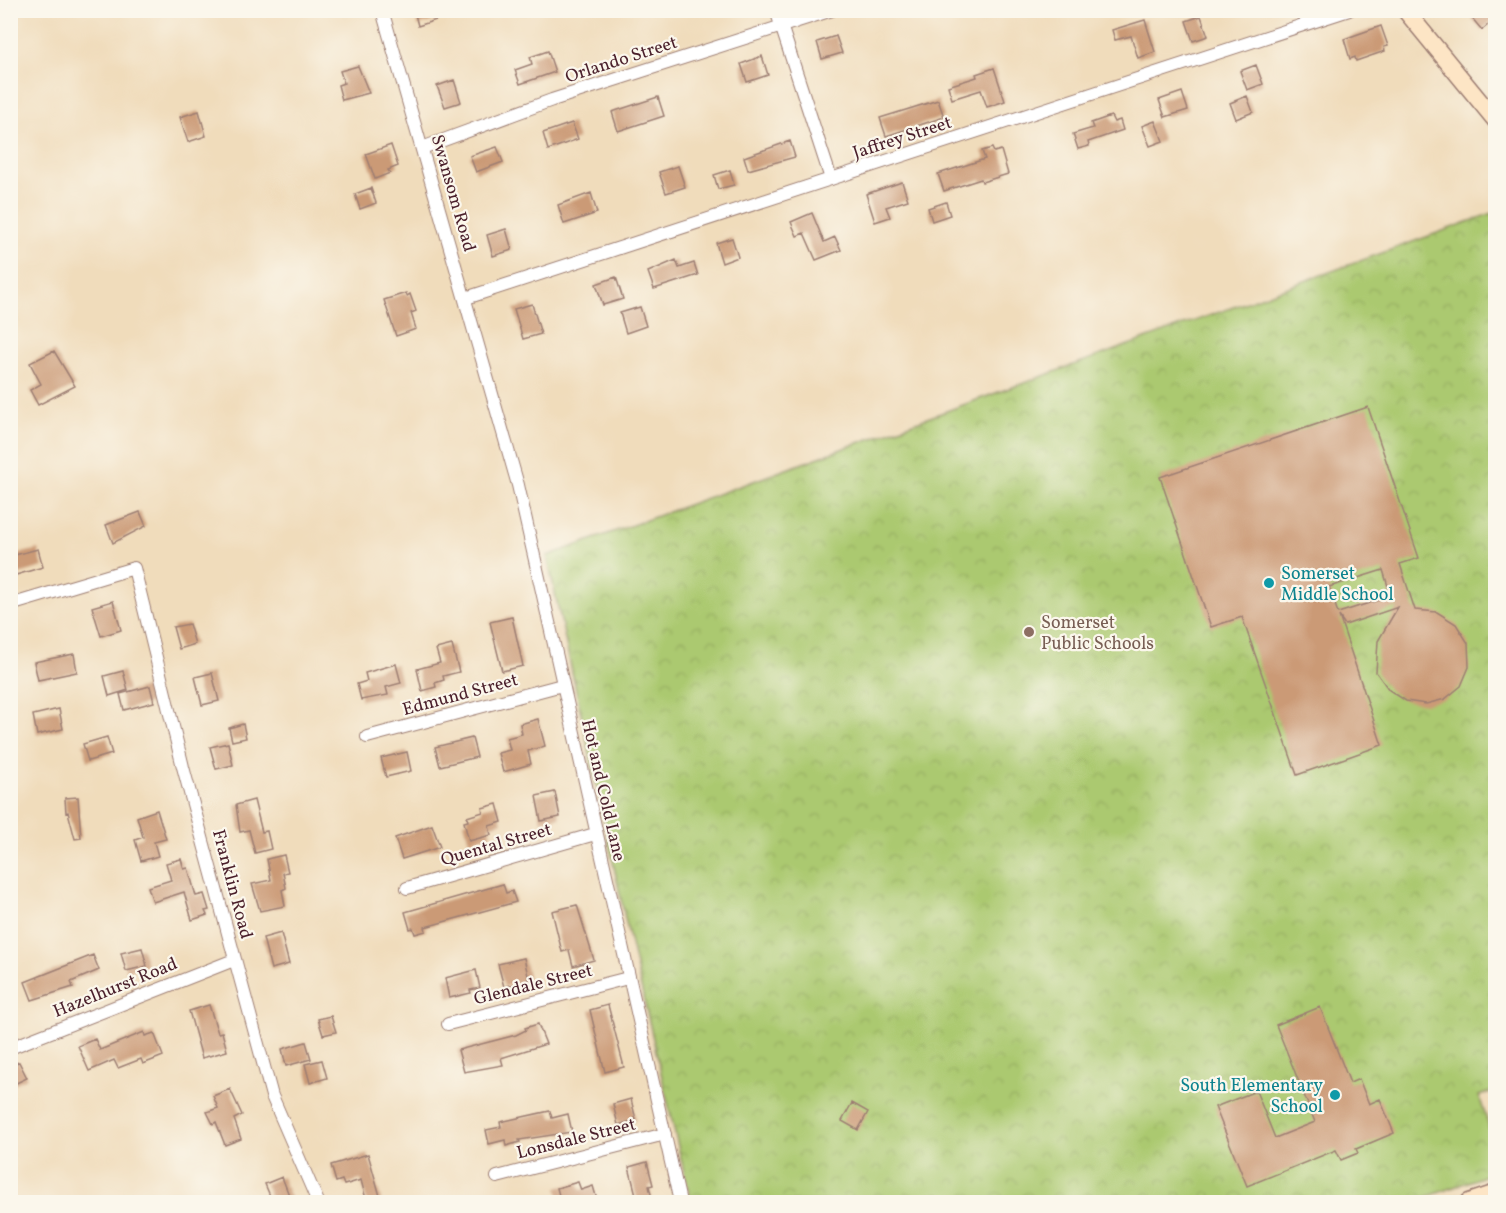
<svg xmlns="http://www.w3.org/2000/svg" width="1506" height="1213" font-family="Vollkorn,serif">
<defs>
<pattern id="park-crowns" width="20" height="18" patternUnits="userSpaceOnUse" patternTransform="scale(1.5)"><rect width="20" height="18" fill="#abc970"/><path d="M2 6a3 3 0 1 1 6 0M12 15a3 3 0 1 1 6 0" fill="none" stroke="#95ac61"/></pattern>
</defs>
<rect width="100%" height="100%" fill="#fbf7ec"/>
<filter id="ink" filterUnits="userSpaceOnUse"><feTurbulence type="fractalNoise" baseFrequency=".0167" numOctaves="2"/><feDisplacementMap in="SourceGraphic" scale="12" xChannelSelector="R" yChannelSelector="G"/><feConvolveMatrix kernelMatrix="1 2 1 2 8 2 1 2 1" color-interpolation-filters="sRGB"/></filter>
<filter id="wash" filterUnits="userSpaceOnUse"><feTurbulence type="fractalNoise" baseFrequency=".008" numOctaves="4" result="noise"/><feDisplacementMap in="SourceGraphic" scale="24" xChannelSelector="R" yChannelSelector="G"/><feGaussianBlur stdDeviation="1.35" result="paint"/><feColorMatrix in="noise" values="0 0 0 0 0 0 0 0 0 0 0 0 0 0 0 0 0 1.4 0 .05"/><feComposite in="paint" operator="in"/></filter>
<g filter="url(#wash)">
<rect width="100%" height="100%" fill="#f0dcbb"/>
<!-- park -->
<path fill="url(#park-crowns)" stroke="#7a744e" stroke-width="1.5" d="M1495,212L1496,1090L1479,1096L1495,1144V1172L1413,1202H691L627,927L547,556Z"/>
<g id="blocks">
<!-- building -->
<path fill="#cb9a76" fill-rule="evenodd" d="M414,10H433L436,20L418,26Z
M1465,10H1490L1496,18L1482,30Z
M1201,16L1208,36L1193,41L1186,21Z
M1145,20L1155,52L1138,58L1131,36L1115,40L1112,30Z
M1381,26L1388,46L1384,47L1385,51L1356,61L1355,57L1350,59L1344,39Z
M836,36L842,53L822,59L817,42Z
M548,51L555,72L520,84L515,70L532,64L530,57Z
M762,56L768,75L747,82L741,64Z
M1256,65L1263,84L1247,90L1240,71Z
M358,66L369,93L342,100L338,85L344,83L340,71Z
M994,68L1005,101L987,107L981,90L952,99L948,86L977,77L976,74Z
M454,80L461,102L445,107L437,86Z
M1182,92L1188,110L1165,117L1159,100Z
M1247,96L1253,112L1236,119L1230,103Z
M658,97L664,116L618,131L612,112Z
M938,100L944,117L886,136L880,118Z
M199,111L206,136L188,142L180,117Z
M1111,116L1114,122L1120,120L1123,130L1088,142L1089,146L1078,149L1073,134L1093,128L1091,123Z
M1155,121L1163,141L1150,146L1142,126Z
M572,123L578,139L548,150L543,133Z
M790,141L795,157L748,170L744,157Z
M391,145L398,166L388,170L390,173L375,179L366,154Z
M497,147L503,162L476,172L470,156Z
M992,148L994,152L1001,150L1008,174L982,182L981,179L944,191L938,174L985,159L982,151Z
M678,166L685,187L666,193L659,172Z
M730,170L734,185L718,189L714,175Z
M902,182L908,200L886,207L890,217L875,222L866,194Z
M371,188L376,203L360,209L355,194Z
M591,193L597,213L564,224L558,205Z
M946,202L950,215L932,221L928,208Z
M812,213L824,242L835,237L841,250L816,260L804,233L797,236L791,222Z
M506,229L512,250L493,256L487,235Z
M732,238L738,257L722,263L716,243Z
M676,260L679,268L694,263L698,275L654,289L648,272Z
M616,277L623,299L603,305L596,284Z
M406,293L407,296L410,294L416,311L411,313L416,329L396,336L384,300Z
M532,304L541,334L523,339L514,309Z
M640,307L646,326L626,333L620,313Z
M54,351L75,386L38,405L30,390L41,384L30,363Z
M1368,407L1419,558L1400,564L1415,610L1437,612L1456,624L1468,643L1469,667L1461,686L1445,699L1426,704L1406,701L1389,690L1376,672L1378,641L1398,607L1345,625L1339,616L1382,745L1297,775L1242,617L1211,627L1160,477ZM1383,570L1391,596L1338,613L1329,587Z
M140,512L146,526L113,543L106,525Z
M38,549L43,567L16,575L11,556Z
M113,601L121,630L101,636L92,607Z
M512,617L523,666L502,671L490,622Z
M189,624L195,644L179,649L173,627Z
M452,645L459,672L443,676L444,680L435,683L436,687L422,691L417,669L440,663L436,649Z
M74,654L77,672L38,680L34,662Z
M396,664L401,683L386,687L388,695L361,700L357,684L367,681L365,673Z
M123,671L128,690L109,696L104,676Z
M212,673L219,701L202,705L195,677Z
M150,686L154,702L124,710L120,694Z
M59,709L63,729L37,735L33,715Z
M538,719L545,746L528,751L531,764L503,772L498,753L510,750L507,738L522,734L520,724Z
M243,724L246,738L232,741L229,728Z
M107,737L112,754L88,761L83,744Z
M472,738L477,757L440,766L435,747Z
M228,743L233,765L216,769L210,747Z
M407,752L411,771L386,777L381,758Z
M555,792L560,817L541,821L536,796Z
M78,797L81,838L75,839L68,812L66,813L65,798Z
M254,800L262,832L267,831L271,849L255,853L249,830L240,832L236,805Z
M497,804L502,822L489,826L491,835L469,841L464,822L468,821L467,817L483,812L482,808Z
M157,810L166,839L154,842L158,856L141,861L135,840L143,837L137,817Z
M432,825L440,847L402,859L395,838Z
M284,855L288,872L283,873L286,888L282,890L285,906L260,911L252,884L271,880L267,859Z
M181,859L184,869L188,868L196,896L204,894L209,910L205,911L207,915L192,920L184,892L153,902L148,887L171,880L166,863Z
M503,884L506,893L512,891L516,902L425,927L426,931L415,934L413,928L410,929L405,912Z
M577,905L594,960L573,966L569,950L562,952L552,911Z
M281,933L289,964L271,969L263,938Z
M142,948L147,966L126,971L121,953Z
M93,955L99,970L71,982L73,987L32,1000L25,982Z
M524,958L529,980L504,987L498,964Z
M476,970L480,988L470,990L471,993L449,998L445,978Z
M209,1005L218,1033L222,1032L227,1051L202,1058L189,1011Z
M608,1005L624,1067L605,1072L590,1010Z
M1320,1007L1350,1083L1359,1079L1369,1104L1380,1099L1394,1133L1356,1149L1358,1153L1341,1160L1336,1150L1247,1186L1215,1107L1256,1091L1275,1138L1315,1122L1276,1025Z
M331,1016L336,1032L323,1035L318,1019Z
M538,1024L546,1044L501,1058L503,1065L464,1072L458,1050L516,1035L526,1030L525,1028Z
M144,1032L145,1036L154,1033L163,1056L143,1064L141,1059L118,1068L114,1060L89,1071L78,1046L95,1039L100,1050Z
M306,1042L311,1059L286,1066L282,1049Z
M322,1060L327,1078L310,1083L305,1064Z
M19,1062L27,1078L10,1086V1065Z
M230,1089L242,1115L234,1119L241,1139L225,1145L216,1122L213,1124L207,1112L218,1108L213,1096Z
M631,1099L636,1120L618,1125L613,1104Z
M852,1103L868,1112L858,1130L842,1121Z
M550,1111L552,1118L568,1114L572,1132L519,1140L520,1142L506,1146L505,1140L489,1144L486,1130L501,1127L500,1122Z
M368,1154L382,1203H367L361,1180L344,1185L342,1180L336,1182L331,1165Z
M647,1162L653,1185L649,1186L653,1203H638L629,1167Z
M282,1177L292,1203H273L265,1184Z
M578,1182L581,1190L593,1186L598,1203H561L557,1188Z"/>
</g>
</g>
<g filter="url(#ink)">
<use href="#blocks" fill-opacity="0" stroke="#9d7e73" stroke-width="1.5"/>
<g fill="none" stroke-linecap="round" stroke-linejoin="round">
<!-- street casing -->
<g stroke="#9d7e73" stroke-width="14">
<path id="street" d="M382,10L518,485L680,1202
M776,10L831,179
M422,148L552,100L832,10
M466,298L1349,10
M10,605L134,568L183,767L272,1096L318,1202
M367,737L562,685
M407,888L595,834
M448,1024L628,978
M10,1048L234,960
M497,1177L665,1134"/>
</g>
<!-- secondary casing -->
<g stroke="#9d7e73" stroke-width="19">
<path id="secondary" d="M1405,10L1496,121
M1469,1202L1496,1193"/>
</g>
<!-- street -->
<use href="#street" stroke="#fff" stroke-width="12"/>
<!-- secondary -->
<use href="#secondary" stroke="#fde5c5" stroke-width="16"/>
</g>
</g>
<!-- markers -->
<g fill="#0f9aa8" stroke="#fbf7ec" stroke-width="2">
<circle cx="1269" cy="583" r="6"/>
<circle cx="1335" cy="1095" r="6"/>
</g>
<circle fill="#8d6e63" stroke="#fbf7ec" stroke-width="2" cx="1029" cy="632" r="6"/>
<g text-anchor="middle" stroke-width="4.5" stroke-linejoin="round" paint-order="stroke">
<!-- street labels -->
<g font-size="18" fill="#4a1f2b" stroke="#fbf7ec">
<text transform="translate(621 59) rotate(-18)" y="6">Orlando Street</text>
<text transform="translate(902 137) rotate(-18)" y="6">Jaffrey Street</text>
<text transform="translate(454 193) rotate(74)" y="6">Swansom Road</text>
<text transform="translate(460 694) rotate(-15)" y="6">Edmund Street</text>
<text transform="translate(604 790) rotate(77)" y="6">Hot and Cold Lane</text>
<text transform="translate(496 844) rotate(-16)" y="6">Quental Street</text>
<text transform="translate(233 884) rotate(75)" y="6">Franklin Road</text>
<text transform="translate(533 984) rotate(-14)" y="6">Glendale Street</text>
<text transform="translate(115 987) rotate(-22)" y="6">Hazelhurst Road</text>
<text transform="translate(576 1138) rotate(-14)" y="6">Lonsdale Street</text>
</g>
<!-- culture labels -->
<g font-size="18" fill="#0d838f" stroke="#fbf7ec" text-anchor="start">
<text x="1281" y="579">Somerset<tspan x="1281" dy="21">Middle School</tspan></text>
<text x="1323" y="1091" text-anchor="end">South Elementary<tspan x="1323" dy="21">School</tspan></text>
</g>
<!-- education labels -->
<g font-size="18" fill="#785e54" stroke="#fbf7ec" text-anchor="start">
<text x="1041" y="628">Somerset<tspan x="1041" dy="21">Public Schools</tspan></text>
</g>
</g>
<!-- margin -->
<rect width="1506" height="1213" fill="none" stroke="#fbf7ec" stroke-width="36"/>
</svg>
